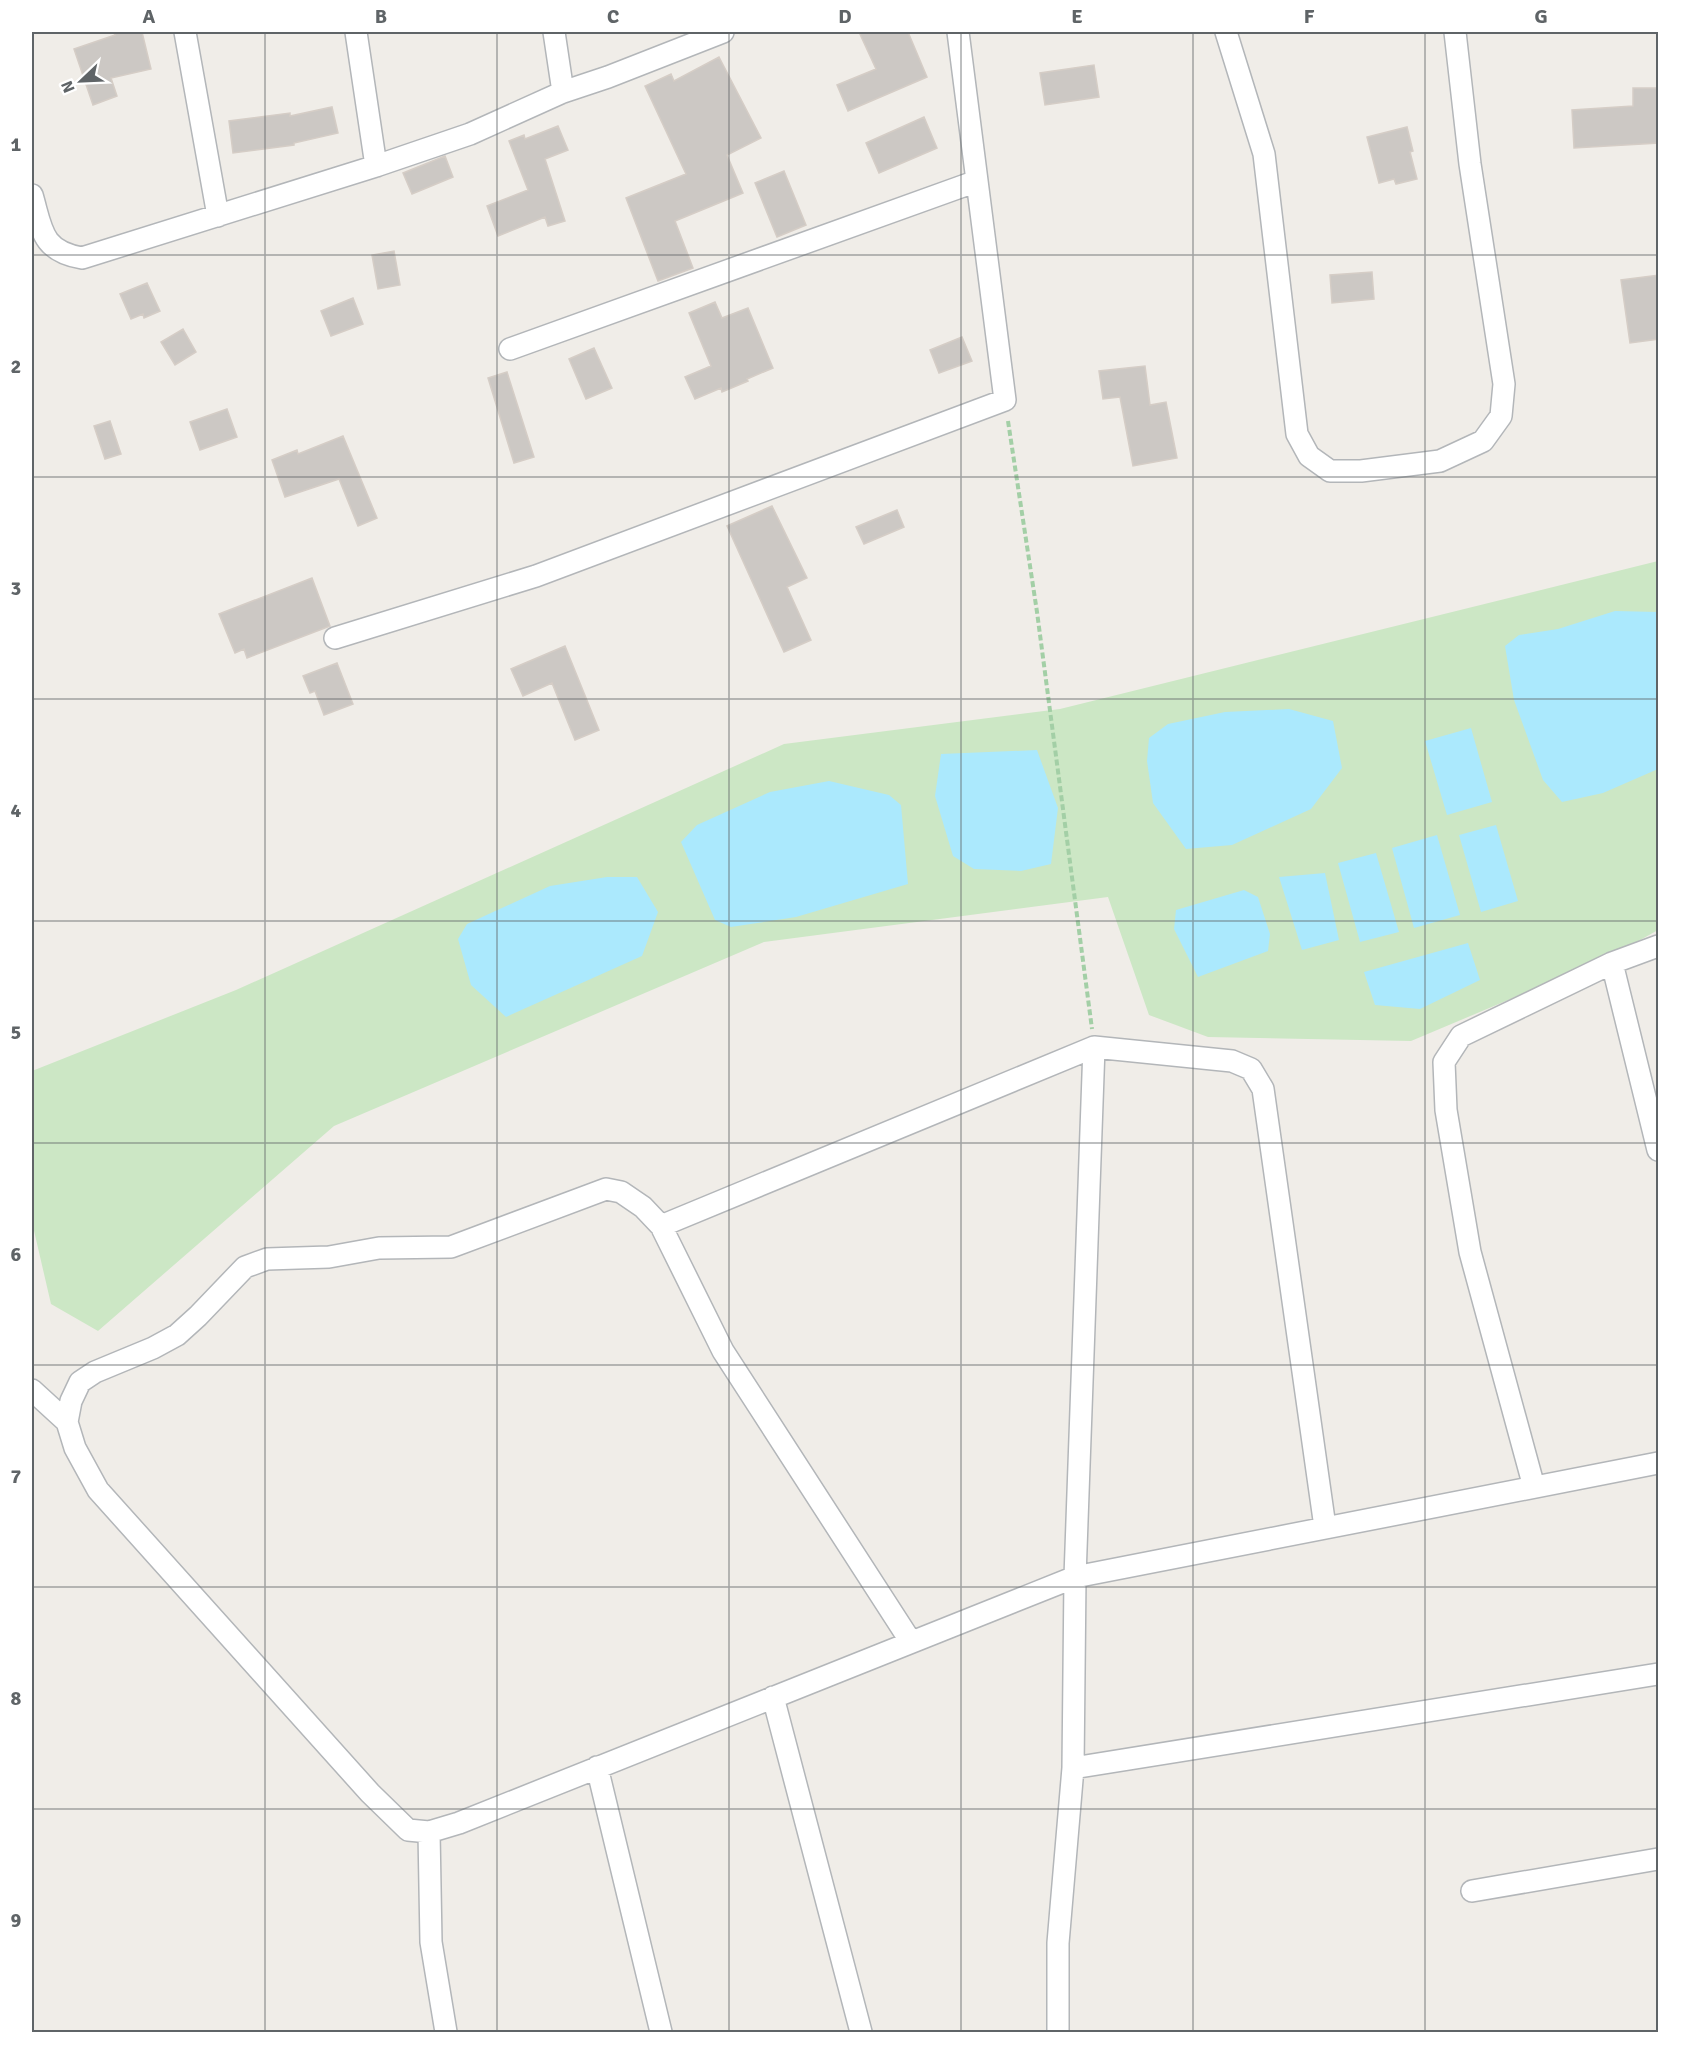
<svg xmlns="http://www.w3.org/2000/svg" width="1690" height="2064" font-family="Signika,sans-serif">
<rect width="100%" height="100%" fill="#f0ede8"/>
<!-- green -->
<path fill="#cce7c5" d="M1658,561V930L1608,958L1411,1041L1208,1037L1149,1015L1108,897L764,942L334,1126L98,1331L51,1304L32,1222V1071L236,990L784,744L1060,709Z"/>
<!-- water -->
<path fill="#abe9fd" d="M1615,611L1658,612V769L1603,793L1562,802L1543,780L1514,700L1505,646L1519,635L1558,629Z
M1289,709L1333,721L1342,768L1311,809L1232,845L1186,849L1153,803L1147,761L1149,738L1168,724L1225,712Z
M1471,728L1492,802L1447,815L1425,741Z
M1037,750L1058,808L1051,864L1021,871L974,869L953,856L935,796L941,754Z
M829,781L889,795L901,805L908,884L796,917L731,927L715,920L681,842L697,825L770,792Z
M1496,825L1518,901L1481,912L1459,835Z
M1437,835L1460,915L1414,928L1392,848Z
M1376,853L1399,932L1360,942L1338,863Z
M1325,873L1339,940L1302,950L1279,877Z
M607,877H637L658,912L642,956L506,1017L471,985L458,939L467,924L550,886Z
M1244,890L1258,897L1270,934L1268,951L1198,977L1174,929L1176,910Z
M1468,943L1480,980L1420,1009L1375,1005L1364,972Z"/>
<!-- building -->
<path fill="#ccc8c4" stroke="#d5cdc6" stroke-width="1.5" d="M114,32H142L151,69L111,78L117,96L93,105L74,49L115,35Z
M859,32H908L927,77L848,111L837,85L876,69Z
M719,57L761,138L727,155L743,193L675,221L693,268L658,281L626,198L686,174L645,86L671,74L674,81Z
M1094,65L1099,97L1045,105L1040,73Z
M1633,88H1659V143L1574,148L1572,110L1633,106Z
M332,107L338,133L294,143V145L233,153L229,121L290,113V116Z
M924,117L937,148L879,173L866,143Z
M558,126L568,150L545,159L565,221L548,226L545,217L498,236L487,206L528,190L509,141L524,135L525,139Z
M1407,127L1413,151L1410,152L1417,179L1396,184L1394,179L1379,183L1367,137Z
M445,156L453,177L412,194L403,173Z
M784,171L806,225L777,237L755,183Z
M394,251L400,285L378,289L372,255Z
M1372,272L1374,299L1332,303L1330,275Z
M1659,275V339L1630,343L1621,280Z
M147,283L160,311L144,318L143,314L131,319L120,294Z
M353,298L363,324L331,336L321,311Z
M715,302L722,318L748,308L773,368L747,379L748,381L722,392L721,388L695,399L685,377L711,366L689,313Z
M183,329L196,352L175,365L161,342Z
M962,337L972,361L939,373L930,350Z
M594,348L612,388L586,399L569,359Z
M1145,366L1150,405L1166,402L1177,458L1133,466L1120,397L1103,399L1099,371Z
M507,372L534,457L514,463L488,378Z
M227,409L237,437L200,450L190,422Z
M110,421L121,454L105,459L94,426Z
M343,436L377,518L358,526L339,479L285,497L272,460L297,450L298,454Z
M772,506L807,578L787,587L811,640L784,652L727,526Z
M897,510L904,527L864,544L856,527Z
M312,578L330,626L247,658L244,649L235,653L219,614Z
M565,646L599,730L575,740L552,683L523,696L511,669Z
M337,663L353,704L324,715L315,691L310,693L303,676Z"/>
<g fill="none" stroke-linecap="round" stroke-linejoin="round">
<!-- street casing -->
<g stroke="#b3b6b9" stroke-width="24">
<path id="street" d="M185,32L218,216
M356,32L376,166
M554,32L563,92
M1226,32L1264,154L1297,434L1309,456L1330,471H1361L1440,461L1483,441L1501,416L1504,384L1470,164L1455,32
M32,195C42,229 41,251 82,258L376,166L470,134L563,92L608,77L723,32
M510,349L977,181
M335,638L536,576L1005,400L958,32
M1612,963L1658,1150
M661,1226L1094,1047L1232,1061L1251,1069L1263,1089L1325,1527
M32,1390L67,1422
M1534,1487L1470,1252L1446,1110L1444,1062L1461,1036L1612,963L1658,946
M911,1642L723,1351L661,1226L643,1207L621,1192L606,1189L451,1247L379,1248L329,1257L267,1259L245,1267L198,1316L177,1335L153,1348L95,1372L80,1382L71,1401L67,1422L75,1448L98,1490L370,1793L408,1830L429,1832L459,1823L1075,1577L1658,1463
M773,1697L861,2032
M597,1767L661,2032
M1073,1768L1658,1674
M429,1832L431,1942L446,2032
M1472,1891L1658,1859
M1058,2032V1943L1073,1768L1075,1577L1094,1047"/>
</g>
<!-- path -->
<path stroke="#a3cfa6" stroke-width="4" stroke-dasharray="6 3" stroke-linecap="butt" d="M1008,421L1037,612L1092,1029"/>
<!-- street -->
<use href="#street" stroke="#fff" stroke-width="21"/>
</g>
<!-- grid -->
<path fill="none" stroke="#5f6467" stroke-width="1.5" stroke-opacity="0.55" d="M265,32V2032M497,32V2032M729,32V2032M961,32V2032M1193,32V2032M1425,32V2032M32,255H1658M32,477H1658M32,699H1658M32,921H1658M32,1143H1658M32,1365H1658M32,1587H1658M32,1809H1658"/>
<!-- border -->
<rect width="1690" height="2064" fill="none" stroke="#ffffff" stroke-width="66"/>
<!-- north arrow -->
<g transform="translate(81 81) rotate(247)" stroke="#ffffff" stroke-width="4.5" paint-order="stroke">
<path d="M0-4.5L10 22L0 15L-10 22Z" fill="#5f6467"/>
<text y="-9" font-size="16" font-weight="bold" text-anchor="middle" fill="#5f6467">N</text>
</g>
<rect x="33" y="33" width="1624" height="1998" fill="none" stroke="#5f6467" stroke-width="2"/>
<g font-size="20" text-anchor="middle" font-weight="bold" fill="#5f6467">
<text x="149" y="23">A</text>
<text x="381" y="23">B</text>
<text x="613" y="23">C</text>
<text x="845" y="23">D</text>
<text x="1077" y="23">E</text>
<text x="1309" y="23">F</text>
<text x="1541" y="23">G</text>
<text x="16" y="151">1</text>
<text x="16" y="373">2</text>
<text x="16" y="595">3</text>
<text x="16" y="817">4</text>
<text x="16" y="1039">5</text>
<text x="16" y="1261">6</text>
<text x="16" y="1483">7</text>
<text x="16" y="1705">8</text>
<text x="16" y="1927">9</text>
</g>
</svg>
